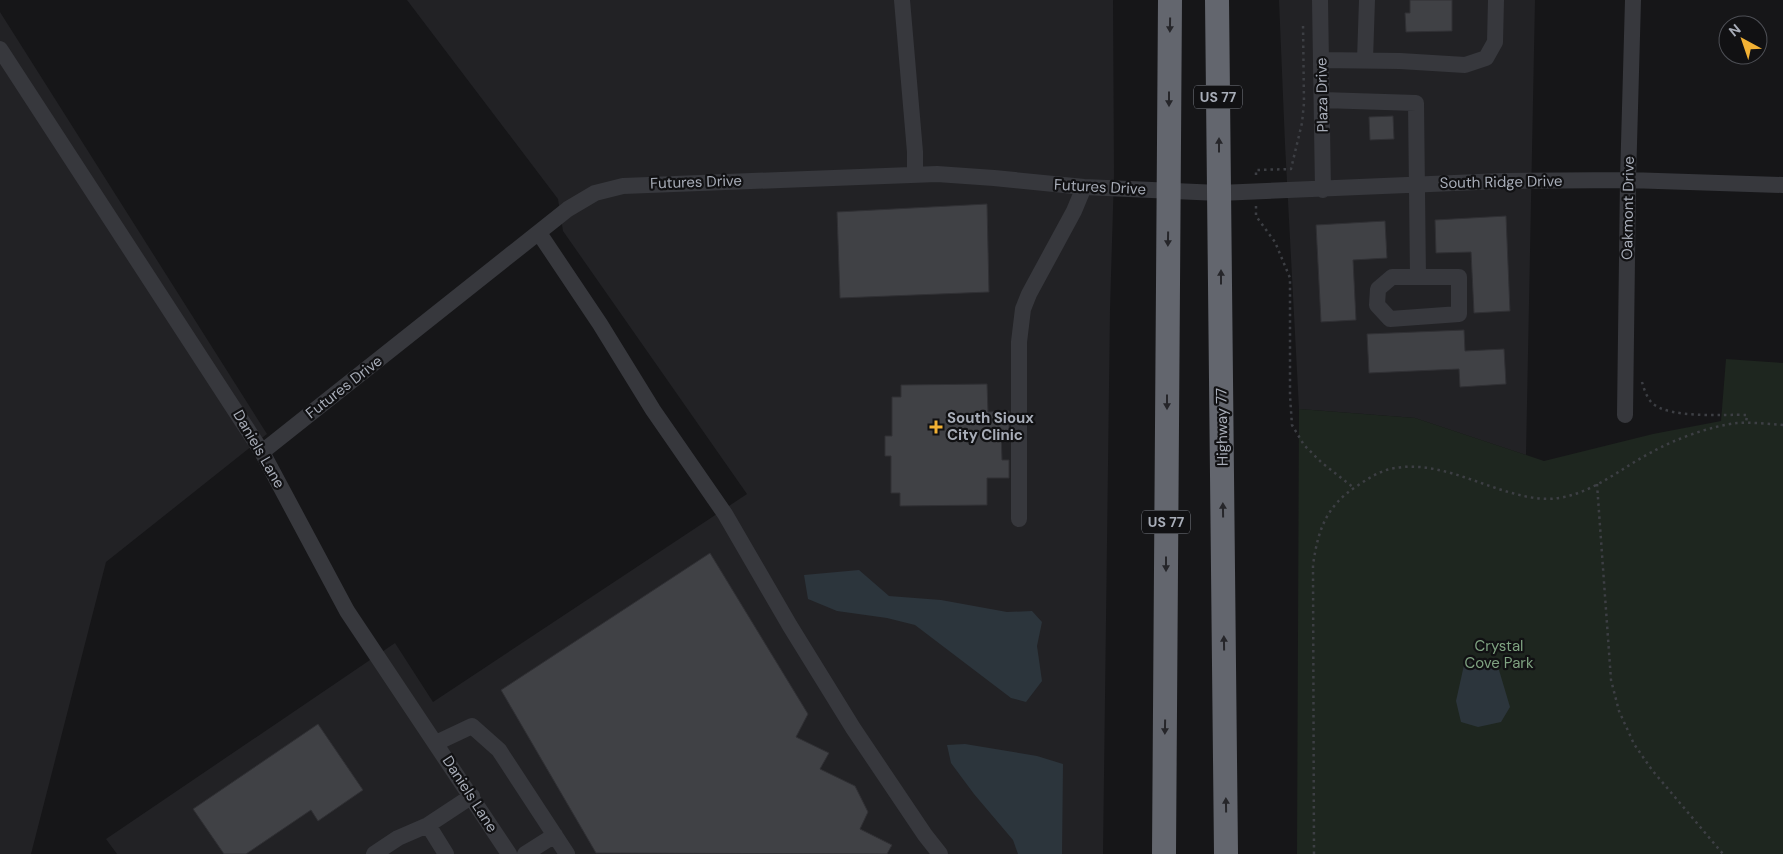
<svg xmlns="http://www.w3.org/2000/svg" width="1783" height="854" font-family="'DM Sans',sans-serif">
<rect width="100%" height="100%" fill="#161618"/>
<!-- built -->
<path fill="#222225" d="M407,0H1113L1114,175L1110,310L1103,854H117L106,839L395,643L433,702L747,494L563,231L558,199Z
M1279,0H1535L1526,455L1415,418L1299,409L1285,144Z
M0,12L267,434L106,562L31,854H0Z"/>
<!-- green -->
<path fill="#1e261f" d="M1726,359L1783,363V854H1297L1299,409L1415,418L1544,461L1653,434L1721,421Z"/>
<!-- water -->
<path fill="#2c353c" d="M859,570L889,596L941,600L1007,612L1032,611L1042,622L1037,646L1042,681L1026,702L1011,698L915,625L887,618L837,611L808,599L804,575Z
M1480,660L1499,670L1510,707L1501,722L1478,727L1461,722L1456,701L1464,665Z
M965,744L1037,756L1063,764L1062,854H1018L1013,840L974,794L951,763L947,745Z"/>
<!-- building -->
<path fill="#404145" stroke="#303034" d="M1410,0H1452V31L1406,32L1405,13H1410Z
M1393,116L1394,139L1370,140L1369,117Z
M987,204L989,292L840,298L837,212Z
M1506,216L1510,311L1474,313L1471,252L1436,253L1435,220Z
M1385,221L1387,258L1353,260L1356,320L1321,322L1316,225Z
M1464,330L1465,351L1504,349L1506,384L1460,387L1459,369L1369,373L1367,334Z
M987,384L988,412L1009,411V431H1001L1002,460H1009V478H987V505L900,506V493H891V456H885V436H892V397H901V385Z
M710,553L808,714L796,737L829,753L820,769L855,786L868,812L860,829L892,845L887,854L596,853L501,690Z
M318,724L363,790L318,821L311,810L246,854H224L193,809Z"/>
<g fill="none" stroke-linecap="round" stroke-linejoin="round">
<!-- path -->
<path stroke="#3d3f44" stroke-width="2.5" stroke-dasharray="2.5 4" stroke-linecap="butt" d="M1256,175V170L1291,169L1302,123L1304,103L1303,24
M1256,206V216L1275,242L1290,278V396L1292,425L1304,445L1321,462L1354,488
M1642,382C1644,389 1647,398 1652,403C1670,419 1723,414 1747,415L1746,423
M1597,484L1611,680L1619,711L1634,744L1652,770L1723,854
M1314,854L1313,565C1318,530 1326,506 1357,486C1369,478 1381,470 1395,468C1435,461 1475,483 1512,493C1530,498 1546,501 1564,497C1597,490 1623,467 1652,452C1675,439 1711,426 1737,423C1752,422 1768,424 1783,425"/>
<!-- minor -->
<path stroke="#37383d" stroke-width="16" d="M902,0L915,152V175
M1320,0L1323,190
M0,49L262,452L347,611L509,854
M1321,60L1400,61L1465,65L1486,58L1495,42L1496,0
M1365,60L1367,0
M1322,100L1416,103L1418,277
M539,233L600,324L653,410L725,514L790,626L853,728L925,835L940,854
M1392,277H1459V314L1390,319L1377,305L1378,289Z
M1625,415L1628,180L1633,0
M262,452L568,209L595,193L623,186L937,174L994,178L1084,187L1219,193L1502,181L1628,180L1783,185
M1019,519V342L1023,309L1029,294L1074,211L1084,187
M436,743L472,726L499,750L567,854
M428,825L446,854
M374,854L398,838L428,825L472,796
M525,854L555,835"/>
<!-- highway -->
<path stroke="#63666e" stroke-width="24" d="M1217,0L1226,854
M1164,854L1170,0"/>
</g>
<!-- one-way arrows -->
<defs><path id="oneway-solid" d="M-6-.8H1V-3.2L6.5 0L1 3.2V.8H-6Z" transform="scale(1.25)"/></defs>
<g fill="#26262a">
<use href="#oneway-solid" transform="translate(1170 25) rotate(91)"/>
<use href="#oneway-solid" transform="translate(1169 99) rotate(90)"/>
<use href="#oneway-solid" transform="translate(1219 145) rotate(-90)"/>
<use href="#oneway-solid" transform="translate(1168 239) rotate(91)"/>
<use href="#oneway-solid" transform="translate(1221 277) rotate(-90)"/>
<use href="#oneway-solid" transform="translate(1167 402) rotate(90)"/>
<use href="#oneway-solid" transform="translate(1223 510) rotate(-91)"/>
<use href="#oneway-solid" transform="translate(1166 564) rotate(90)"/>
<use href="#oneway-solid" transform="translate(1224 643) rotate(-91)"/>
<use href="#oneway-solid" transform="translate(1165 727) rotate(91)"/>
<use href="#oneway-solid" transform="translate(1226 805) rotate(-91)"/>
</g>
<!-- markers -->
<path fill="#f2b134" stroke="#111113" stroke-width="2" d="M933.5 419.5h5v5h5v5h-5v5h-5v-5h-5v-5h5z"/>
<g text-anchor="middle" stroke-width="4.5" stroke-linejoin="round" paint-order="stroke">
<!-- shield labels -->
<g fill="#111113" stroke="#7b7e86" stroke-width="1">
<rect x="1194" y="85.5" width="48" height="23" rx="4"/>
<rect x="1142" y="510.5" width="48" height="23" rx="4"/>
</g>
<g font-size="14" font-weight="bold" fill="#a8adb8">
<text x="1218" y="102">US 77</text>
<text x="1166" y="527">US 77</text>
</g>
<!-- street labels -->
<g font-size="15" fill="#a8adb8" stroke="#111113">
<text transform="translate(1322 95) rotate(-91)" y="5">Plaza Drive</text>
<text transform="translate(696 182) rotate(-2)" y="5">Futures Drive</text>
<text transform="translate(1501 182) rotate(-1)" y="5">South Ridge Drive</text>
<text transform="translate(1100 187) rotate(3)" y="5">Futures Drive</text>
<text transform="translate(1628 208) rotate(-89)" y="5">Oakmont Drive</text>
<text transform="translate(344 387) rotate(-38)" y="5">Futures Drive</text>
<text transform="translate(1222 427) rotate(-91)" y="5">Highway 77</text>
<text transform="translate(259 449) rotate(60)" y="5">Daniels Lane</text>
<text transform="translate(470 794) rotate(57)" y="5">Daniels Lane</text>
</g>
<!-- poi labels -->
<g font-size="15" font-weight="bold" fill="#a8adb8" stroke="#111113" text-anchor="start">
<text x="947" y="423">South Sioux<tspan x="947" dy="17">City Clinic</tspan></text>
</g>
<!-- park labels -->
<g font-size="15" fill="#7fa381" stroke="#111113">
<text x="1499" y="651">Crystal<tspan x="1499" dy="17">Cove Park</tspan></text>
</g>
</g>
<!-- north arrow -->
<g transform="translate(1743 40) rotate(320)"><circle r="24" fill="#111113" stroke="#4d4f55"/>
<path d="M0-4L9 19L0 12L-9 19Z" fill="#f2b134"/>
<text y="-8" font-size="14" font-weight="bold" text-anchor="middle" fill="#a8adb8">N</text>
</g>
</svg>
